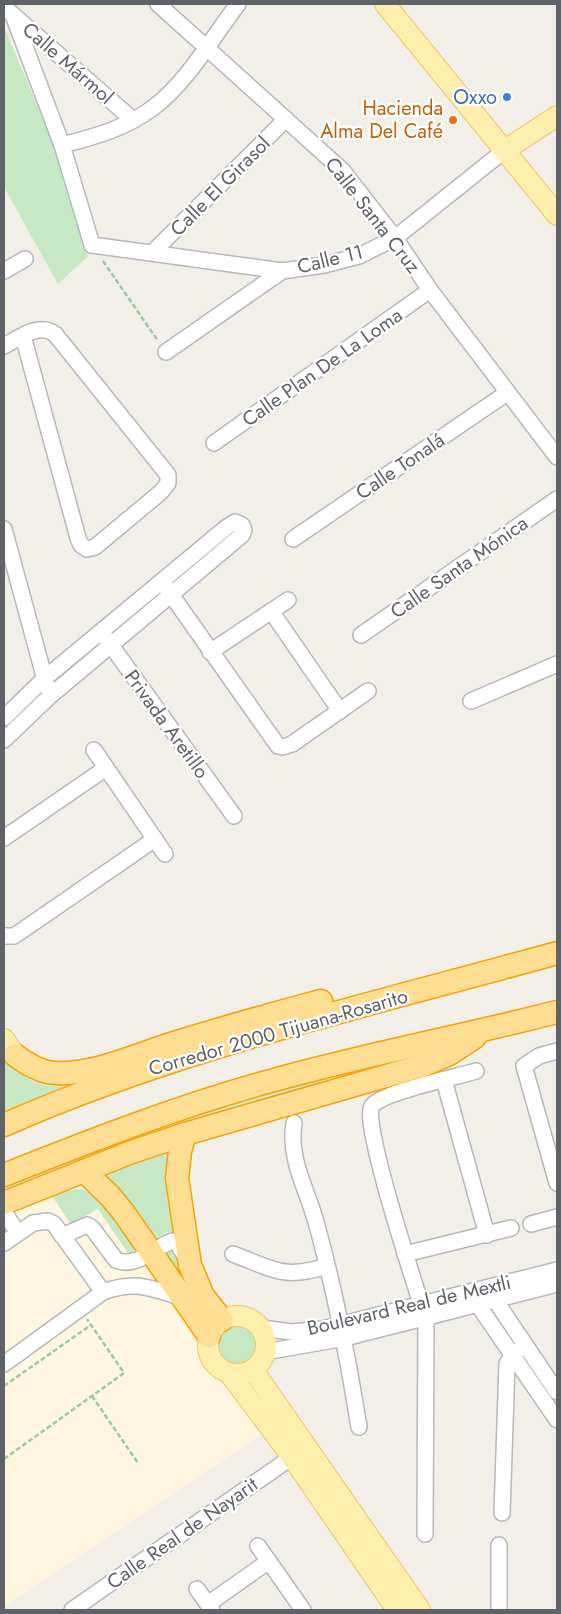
<svg xmlns="http://www.w3.org/2000/svg" width="561" height="1614" viewBox="0 0 561 1614" font-family="Jost,sans-serif">
<style>
.commercial{fill:#fef6e0}
.green{fill:#c6e8c5}
.lines{fill:none;stroke-linecap:round;stroke-linejoin:round}
.minor-casing{stroke:#b5b8bc;stroke-width:18}
.major-casing{stroke:#f3c45f;stroke-width:22}
.highway-casing{stroke:#f9a100;stroke-width:25}
.path{stroke:#9ec9a8;stroke-width:2.5;stroke-dasharray:5 2.5;stroke-linecap:butt}
.minor{stroke:#fff;stroke-width:15}
.major{stroke:#ffefaf;stroke-width:20}
.highway{stroke:#fede92;stroke-width:22}
.shop-dot{fill:#3f7fe0;stroke:#fff;stroke-width:2}
.food-dot{fill:#e8710a;stroke:#fff;stroke-width:2}
.labels{text-anchor:middle;stroke-width:4.5;stroke-linejoin:round;paint-order:stroke}
.street-label{font-size:20px;fill:#5f6368;stroke:#fff}
.shop-label{font-size:20px;fill:#366cbe;stroke:#fff;text-anchor:end}
.food-label{font-size:20px;fill:#c56008;stroke:#fff;text-anchor:end}
</style>
<rect width="100%" height="100%" fill="#f1efe8"/>
<path class="commercial" d="M 77,1188 L 93,1198 L 271,1428 L 4,1606 L 4,1214 L 56,1192 Z"/>
<g class="green">
<path d="M 4,27 L 52,140 L 88,256 L 58,284 L 4,187 Z"/>
<path d="M 4,1055 C 28,1090 52,1090 89,1078 L 4,1112 Z"/>
<path d="M 335,1074 L 318,1083 L 183,1125 L 4,1193 L 4,1185 L 151,1129 Z"/>
<path d="M 178,1144 C 158,1170 170,1203 174,1233 L 167,1232 L 151,1242 L 98,1173 Z"/>
<path d="M 81,1189 C 106,1197 120,1227 135,1246 L 132,1254 L 128,1253 L 98,1209 L 71,1224 L 52,1196 L 66,1190 Z"/>
<path d="M 176,1250 L 192,1297 L 163,1254 Z"/>
<circle cx="237" cy="1345" r="19"/>
</g>
<g class="lines">
<defs>
<g id="minor">
<path d="M 158,4 L 343,171 L 395,238 L 430,290 L 557,457"/>
<path d="M 4,7 L 133,120"/>
<path d="M 13,15 L 62,145 L 92,245 L 282,271 L 324,265 L 359,256 L 395,238 L 505,150"/>
<path d="M 62,145 C 94,137 127,128 154,107 C 188,81 212,38 238,4"/>
<path d="M 153,252 L 286,119"/>
<path d="M 4,271 L 25,259"/>
<path d="M 4,346 C 19,338 39,322 55,334 L 168,475 L 168,483 L 161,492 L 95,547 L 87,549 L 81,545 L 78,538 L 23,336"/>
<path d="M 166,352 L 282,271"/>
<path d="M 214,443 L 430,290"/>
<path d="M 4,529 L 47,687"/>
<path d="M 293,539 L 507,393"/>
<path d="M 165,586 L 278,746 L 283,747 L 292,744 L 368,691"/>
<path d="M 271,611 L 340,711"/>
<path d="M 361,635 L 557,499"/>
<path d="M 105,637 L 234,816"/>
<path d="M 210,652 L 288,600"/>
<path d="M 471,701 L 557,664"/>
<path d="M 4,718 L 45,678 L 227,527 L 235,522 L 242,525 L 244,530 L 242,535 L 50,696 L 4,740"/>
<path d="M 94,750 L 165,854"/>
<path d="M 4,838 L 106,768"/>
<path d="M 4,936 L 14,936 L 20,932 L 155,839"/>
<path d="M 557,1051 L 539,1056 L 524,1066 L 557,1183"/>
<path d="M 444,1080 L 487,1235"/>
<path d="M 294,1123 C 288,1159 307,1189 316,1222 C 335,1290 348,1359 359,1427"/>
<path d="M 4,1212 L 18,1233"/>
<path d="M 531,1224 L 557,1217"/>
<path d="M 62,1236 L 87,1225 L 92,1228 L 116,1260 C 136,1269 155,1247 172,1241 L 178,1244 L 186,1258"/>
<path d="M 4,1243 L 33,1223 L 48,1221 L 54,1224 L 103,1292"/>
<path d="M 233,1254 C 273,1269 283,1280 327,1266"/>
<path d="M 405,1254 L 511,1228"/>
<path d="M 494,1290 L 495,1300 L 557,1392"/>
<path d="M 476,1295 L 478,1305 L 557,1420"/>
<path d="M 421,1304 C 413,1278 361,1120 372,1106 C 382,1092 457,1077 476,1071"/>
<path d="M 261,1328 L 292,1332 L 323,1329 L 557,1270"/>
<path d="M 265,1352 L 345,1338 L 557,1284"/>
<path d="M 4,1364 L 103,1292 C 136,1280 151,1288 183,1298"/>
<path d="M 502,1513 L 507,1364 L 512,1354 L 526,1346"/>
<path d="M 425,1534 L 426,1317"/>
<path d="M 258,1546 L 303,1610"/>
<path d="M 197,1589 L 212,1610"/>
<path d="M 208,1604 L 269,1561"/>
<path d="M 72,1610 L 292,1457"/>
<path d="M 499,1610 L 499,1545"/>
</g>
<g id="major">
<path d="M 385,4 L 557,215"/>
<path d="M 505,150 L 557,116"/>
<path d="M 4,1039 L 15,1055"/>
<circle cx="237" cy="1345" r="29"/>
<path d="M 253,1370 L 420,1610"/>
<path d="M 229,1373 L 292,1457 L 397,1610"/>
</g>
<g id="highway">
<path d="M 15,1055 C 27,1064 41,1073 56,1073 C 94,1075 139,1054 174,1043 C 223,1028 272,1014 321,1001"/>
<path d="M 4,1125 C 181,1047 371,1005 557,953"/>
<path d="M 185,1134 L 180,1151 L 177,1178 L 190,1265 L 203,1296 L 222,1320"/>
<path d="M 84,1171 L 110,1196 L 124,1213 L 209,1336"/>
<path d="M 4,1175 C 92,1140 182,1105 274,1080 C 368,1054 463,1036 557,1012"/>
<path d="M 4,1203 L 129,1153 L 185,1134 L 424,1065 L 449,1054 L 475,1037"/>
</g>
</defs>
<use href="#minor" class="minor-casing"/>
<use href="#major" class="major-casing"/>
<use href="#highway" class="highway-casing"/>
<g class="path">
<path d="M 103,261 L 158,341"/>
<path d="M 4,1386 L 91,1325"/>
<path d="M 92,1396 L 138,1463"/>
<path d="M 4,1459 L 124,1373 L 87,1319"/>
</g>
<use href="#minor" class="minor"/>
<use href="#major" class="major"/>
<use href="#highway" class="highway"/>
</g>
<circle class="shop-dot" cx="507" cy="97" r="5"/>
<circle class="food-dot" cx="453" cy="120" r="5"/>
<g class="labels">
<g class="street-label">
<text transform="translate(68 63) rotate(41)" y="7">Calle Mármol</text>
<text transform="translate(220 186) rotate(-45)" y="7">Calle El Girasol</text>
<text transform="translate(373 215) rotate(52)" y="7">Calle Santa Cruz</text>
<text transform="translate(330 259) rotate(-14)" y="7">Calle 11</text>
<text transform="translate(322 367) rotate(-35)" y="7">Calle Plan De La Loma</text>
<text transform="translate(400 466) rotate(-34)" y="7">Calle Tonalá</text>
<text transform="translate(459 567) rotate(-35)" y="7">Calle Santa Mónica</text>
<text transform="translate(167 724) rotate(54)" y="7">Privada Aretillo</text>
<text transform="translate(278 1032) rotate(-16)" y="7">Corredor 2000 Tijuana-Rosarito</text>
<text transform="translate(409 1305) rotate(-13)" y="7">Boulevard Real de Mextli</text>
<text transform="translate(182 1533) rotate(-35)" y="7">Calle Real de Nayarit</text>
</g>
<g class="shop-label">
<text x="497" y="104">Oxxo</text>
</g>
<g class="food-label">
<text x="443" y="115">Hacienda<tspan x="443" dy="23">Alma Del Café</tspan></text>
</g>
</g>
<rect width="561" height="1614" fill="none" stroke="#5f6368" stroke-width="10"/>
</svg>
